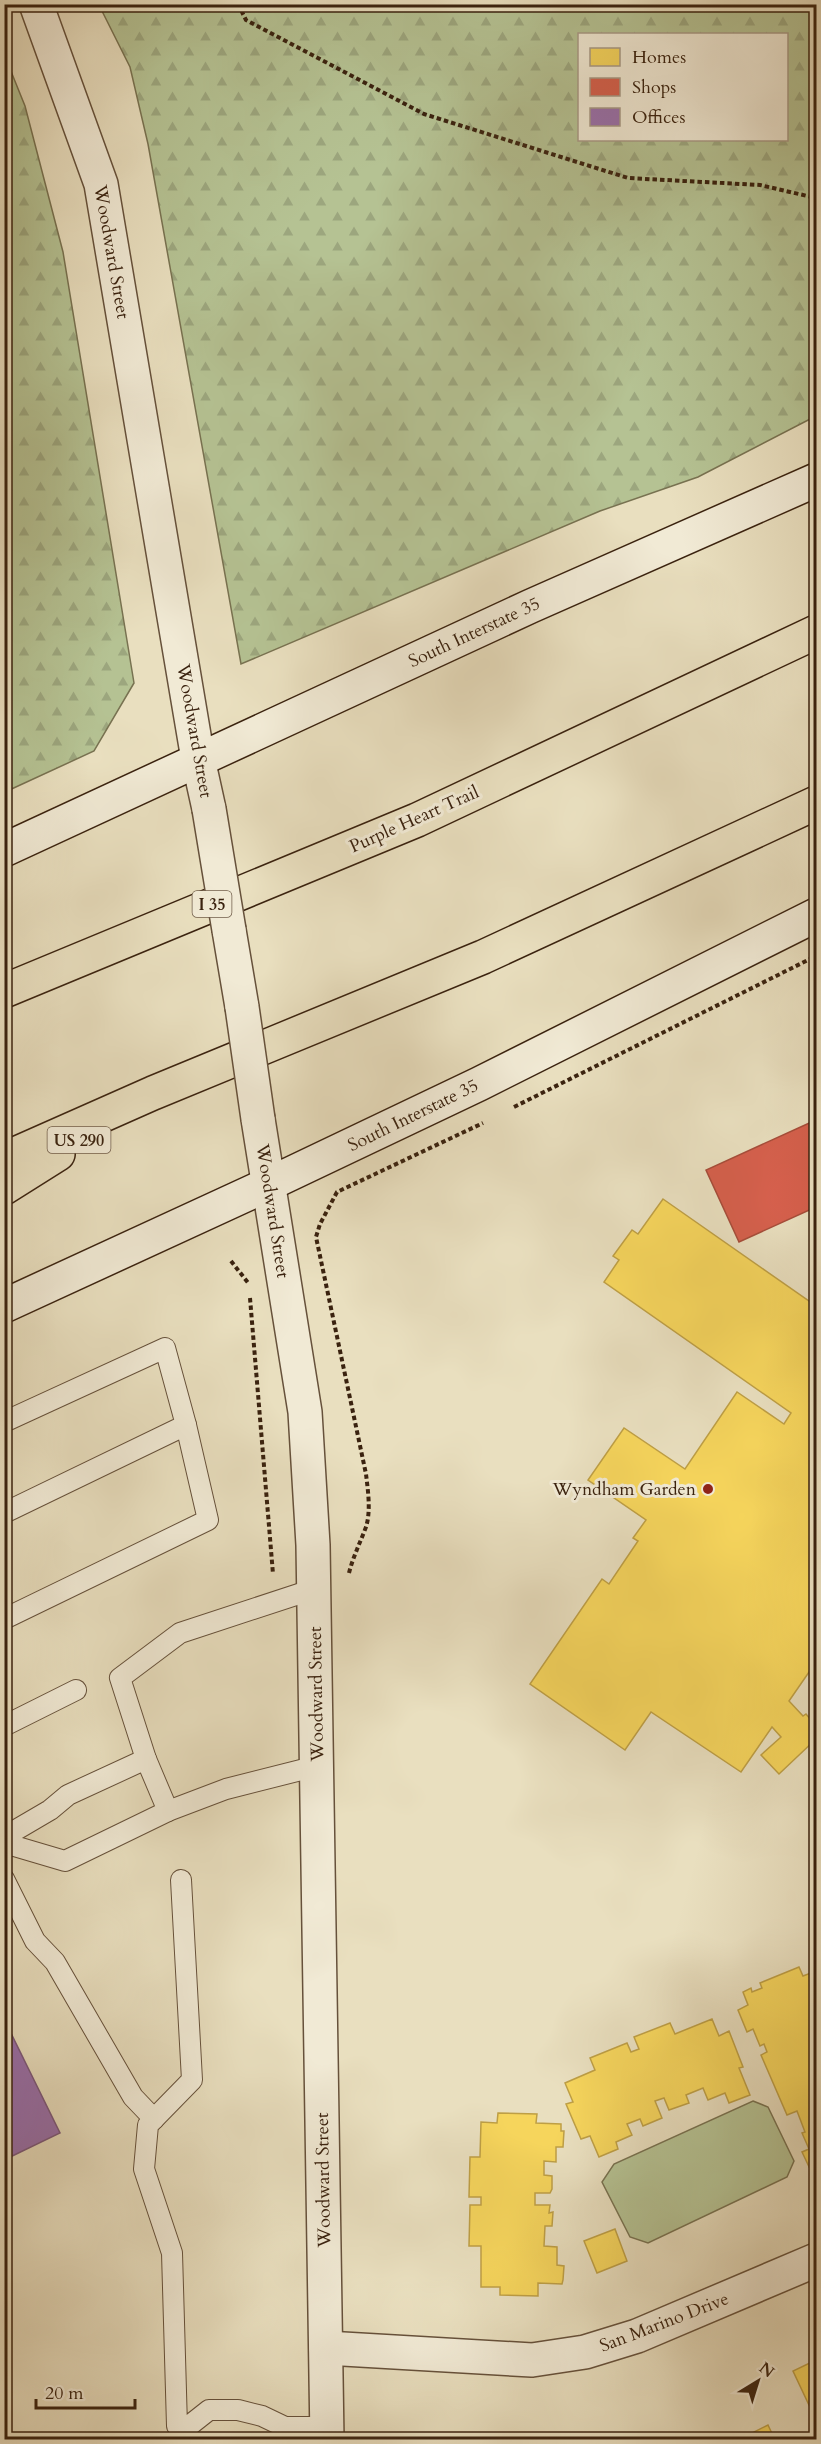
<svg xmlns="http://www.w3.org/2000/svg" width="821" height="2444" viewBox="0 0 821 2444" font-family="Cardo,serif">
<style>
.green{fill:#b5c293;stroke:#787251;stroke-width:1.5}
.forest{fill:url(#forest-firs);stroke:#787251;stroke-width:1.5;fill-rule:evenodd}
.homes{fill:#f6d55c;stroke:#be9f45;stroke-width:1.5}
.shops{fill:#d6604d;stroke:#a74d3a;stroke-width:1.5}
.offices{fill:#9970ab;stroke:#7c597c;stroke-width:1.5}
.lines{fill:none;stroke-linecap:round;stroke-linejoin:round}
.service-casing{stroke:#66513b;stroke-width:22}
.minor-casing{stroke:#66513b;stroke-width:36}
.tertiary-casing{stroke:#66513b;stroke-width:36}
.secondary-casing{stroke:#3a220f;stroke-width:36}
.motorway-casing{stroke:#3a220f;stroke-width:36}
.path{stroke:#3a220f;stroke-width:4;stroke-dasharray:4.5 3;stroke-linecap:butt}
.service{stroke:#f1ead5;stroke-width:20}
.minor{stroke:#f1ead5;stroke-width:33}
.tertiary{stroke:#f1ead5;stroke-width:33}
.secondary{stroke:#f1ead5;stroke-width:33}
.motorway{stroke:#e9dfbf;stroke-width:33}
.tertiary-bridge-casing{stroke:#66513b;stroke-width:36;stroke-linecap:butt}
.tertiary-bridge{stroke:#f1ead5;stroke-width:33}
.poi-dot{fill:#8f2418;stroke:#f1ead5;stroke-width:2}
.labels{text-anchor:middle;stroke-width:6;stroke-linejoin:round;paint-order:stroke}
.shield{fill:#f1ead5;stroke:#715e4a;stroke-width:1.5}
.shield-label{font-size:16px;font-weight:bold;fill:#3a220f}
.street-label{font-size:18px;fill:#3a220f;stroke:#f1ead5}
.poi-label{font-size:18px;fill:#3a220f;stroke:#f1ead5;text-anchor:end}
</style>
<defs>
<pattern id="forest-firs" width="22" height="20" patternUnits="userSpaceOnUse" patternTransform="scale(1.5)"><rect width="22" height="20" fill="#b5c293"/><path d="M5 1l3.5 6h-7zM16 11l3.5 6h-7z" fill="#9ca67e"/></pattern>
</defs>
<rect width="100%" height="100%" fill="#e9dfbf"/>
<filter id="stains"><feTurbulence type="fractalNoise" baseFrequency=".00333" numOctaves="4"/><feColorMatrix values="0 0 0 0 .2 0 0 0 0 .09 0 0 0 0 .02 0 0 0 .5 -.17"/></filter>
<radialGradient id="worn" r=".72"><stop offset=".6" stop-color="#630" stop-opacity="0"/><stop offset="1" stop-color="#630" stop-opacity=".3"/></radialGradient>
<path class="green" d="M 753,2101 L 768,2107 L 794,2161 L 787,2177 L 648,2243 L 630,2237 L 602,2182 L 614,2164 Z"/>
<g class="forest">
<path d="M 99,5 L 816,5 L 816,416 L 698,477 L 600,511 L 241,664 L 148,144 L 130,67 ZM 580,34 L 786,34 L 786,140 L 580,140 Z"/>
<path d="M 4,54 L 25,106 L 63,252 L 134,683 L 94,751 L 5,792 Z"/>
</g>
<g class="homes">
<path d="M 663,1199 L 816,1306 L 816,1662 L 789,1701 L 803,1716 L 806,1714 L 816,1726 L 816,1739 L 779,1774 L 761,1755 L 781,1737 L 772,1727 L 741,1772 L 651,1712 L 625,1750 L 530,1684 L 602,1579 L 609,1584 L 638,1541 L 633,1538 L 646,1520 L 588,1480 L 624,1428 L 685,1469 L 737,1392 L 784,1424 L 791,1413 L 604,1282 L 619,1260 L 613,1256 L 632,1230 L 638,1234 Z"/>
<path d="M 799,1967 L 803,1976 L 816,1971 L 816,2168 L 811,2171 L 802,2152 L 809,2149 L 802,2133 L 805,2132 L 797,2111 L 787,2115 L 761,2055 L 767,2052 L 764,2044 L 760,2046 L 753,2029 L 747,2032 L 738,2010 L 748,2005 L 743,1992 L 751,1988 L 752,1992 L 762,1988 L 760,1983 Z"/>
<path d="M 712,2019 L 719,2036 L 729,2031 L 743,2067 L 739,2068 L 750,2095 L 729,2103 L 725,2093 L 708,2100 L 703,2088 L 686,2095 L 689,2103 L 669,2110 L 664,2098 L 655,2101 L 662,2118 L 643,2126 L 640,2119 L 627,2124 L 632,2135 L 616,2142 L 618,2149 L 599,2157 L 590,2136 L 581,2139 L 566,2104 L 573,2102 L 565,2083 L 595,2070 L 590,2058 L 627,2043 L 631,2052 L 639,2049 L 634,2037 L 670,2023 L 675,2034 Z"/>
<path d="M 498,2113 L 537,2114 L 536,2123 L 561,2124 L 561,2131 L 564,2131 L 563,2147 L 556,2147 L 556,2162 L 544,2161 L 544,2175 L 552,2176 L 552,2189 L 550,2193 L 535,2193 L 535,2205 L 550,2205 L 549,2213 L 553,2212 L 552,2226 L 545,2226 L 544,2246 L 557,2247 L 557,2265 L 564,2266 L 563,2280 L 562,2284 L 538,2283 L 538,2296 L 500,2295 L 500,2287 L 481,2287 L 481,2246 L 469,2246 L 470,2205 L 481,2205 L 481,2197 L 469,2197 L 470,2157 L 480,2157 L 481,2122 L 497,2123 Z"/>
<path d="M 615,2229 L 627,2261 L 597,2273 L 584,2241 Z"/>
<path d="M 816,2360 L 816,2420 L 793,2371 Z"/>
<path d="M 768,2425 L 775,2440 L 738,2440 Z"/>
</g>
<path class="shops" d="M 816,1120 L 816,1207 L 739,1242 L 706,1170 Z"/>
<path class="offices" d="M 4,2019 L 60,2133 L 4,2160 Z"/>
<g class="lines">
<defs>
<g id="service">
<path d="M 4,1422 L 165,1348 L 186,1425 L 4,1513"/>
<path d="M 4,1619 L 208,1520 L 186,1425"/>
<path d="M 4,1726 L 76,1690"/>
<path d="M 168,1811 L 146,1759 L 120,1678 L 180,1633 L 314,1589"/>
<path d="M 4,1837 L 50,1810 L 68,1795 L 146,1759"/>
<path d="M 4,1843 L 65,1861 L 168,1811 L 226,1789 L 317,1766"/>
<path d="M 4,1879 L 35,1941 L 55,1962 L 133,2097 L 154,2119"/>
<path d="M 181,1880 L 192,2080 L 148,2125 L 144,2169 L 172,2253 L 177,2426 L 190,2425 L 209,2410 L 238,2410 L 262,2416 L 285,2427 L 326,2427"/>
</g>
<path id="minor" d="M 326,2348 L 532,2360 L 585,2352 L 637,2336 L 816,2260"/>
<g id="tertiary">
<path d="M 36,4 L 101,184 L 198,759 L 209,809"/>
<path d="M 229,930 L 242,1007"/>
<path d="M 258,1119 L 305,1412 L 313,1545 L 327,2440"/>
</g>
<g id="secondary">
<path d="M 4,850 L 531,606 L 816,480"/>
<path d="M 4,1306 L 269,1184 L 479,1084 L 816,915"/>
</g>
<g id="motorway">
<path d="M 4,991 L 417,820 L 816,632"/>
<path d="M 4,1159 L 153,1093 L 483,957 L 816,803"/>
<path d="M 4,1188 L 58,1154"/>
</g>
</defs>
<use href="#service" class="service-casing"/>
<use href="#minor" class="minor-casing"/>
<use href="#tertiary" class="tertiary-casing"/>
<use href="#secondary" class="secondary-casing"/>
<use href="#motorway" class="motorway-casing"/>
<g class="path">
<path d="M 238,4 L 246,20 L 424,114 L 628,178 L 760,185 L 816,198"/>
<path d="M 514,1107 L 816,956"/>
<path d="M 231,1261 L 249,1284"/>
<path d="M 250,1298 L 273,1574"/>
<path d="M 349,1573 C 353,1557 360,1543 366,1527 C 371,1511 368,1491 366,1474 L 316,1237 L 320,1224 L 337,1192 L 483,1123"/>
</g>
<use href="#service" class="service"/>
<use href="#minor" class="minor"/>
<use href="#tertiary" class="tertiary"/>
<use href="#secondary" class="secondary"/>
<use href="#motorway" class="motorway"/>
<defs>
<g id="tertiary-bridge">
<path d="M 209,809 L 229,930"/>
<path d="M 242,1007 L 258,1119"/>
</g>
</defs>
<use href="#tertiary-bridge" class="tertiary-bridge-casing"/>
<use href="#tertiary-bridge" class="tertiary-bridge"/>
</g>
<circle class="poi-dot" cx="708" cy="1489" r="6"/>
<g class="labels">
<g class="shield">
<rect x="192.5" y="891" width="39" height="26" rx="4.5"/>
<rect x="47.5" y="1127" width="63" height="26" rx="4.5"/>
</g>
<g class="shield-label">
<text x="212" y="910">I 35</text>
<text x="79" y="1146">US 290</text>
</g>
<g class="street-label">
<text transform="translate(112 252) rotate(80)" y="6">Woodward Street</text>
<text transform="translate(474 632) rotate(-25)" y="6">South Interstate 35</text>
<text transform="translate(195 731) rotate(80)" y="6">Woodward Street</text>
<text transform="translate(414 819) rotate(-24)" y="6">Purple Heart Trail</text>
<text transform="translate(413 1115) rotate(-26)" y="6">South Interstate 35</text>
<text transform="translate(273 1211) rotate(81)" y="6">Woodward Street</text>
<text transform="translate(316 1694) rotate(-91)" y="6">Woodward Street</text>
<text transform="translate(323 2180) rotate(-91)" y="6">Woodward Street</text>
<text transform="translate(664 2322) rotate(-21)" y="6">San Marino Drive</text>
</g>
<g class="poi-label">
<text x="696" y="1495">Wyndham Garden</text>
</g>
</g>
<rect width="821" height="2444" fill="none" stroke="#e9dfbf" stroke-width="24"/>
<rect x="6" y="6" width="809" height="2432" fill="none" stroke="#3a220f" stroke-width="3"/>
<rect x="12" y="12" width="797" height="2420" fill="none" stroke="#3a220f" stroke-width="1.5"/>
<rect x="578" y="33" width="210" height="108" fill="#f1ead5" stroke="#a89a86" stroke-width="1.5"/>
<rect x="590" y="48" width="30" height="18" fill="#f6d55c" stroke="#a89a86" stroke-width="1.5"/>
<text x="632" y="63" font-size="18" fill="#3a220f">Homes</text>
<rect x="590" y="78" width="30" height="18" fill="#d6604d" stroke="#a89a86" stroke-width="1.5"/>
<text x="632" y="93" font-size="18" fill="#3a220f">Shops</text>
<rect x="590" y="108" width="30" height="18" fill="#9970ab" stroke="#a89a86" stroke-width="1.5"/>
<text x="632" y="123" font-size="18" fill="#3a220f">Offices</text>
<g transform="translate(758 2381) rotate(38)" stroke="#f1ead5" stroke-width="4.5" paint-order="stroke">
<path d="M0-4.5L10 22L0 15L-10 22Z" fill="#3a220f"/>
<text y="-9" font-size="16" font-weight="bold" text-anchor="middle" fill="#3a220f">N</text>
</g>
<path d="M36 2399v9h99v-9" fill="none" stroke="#3a220f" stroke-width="3"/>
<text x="45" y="2399" font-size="18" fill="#3a220f" stroke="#f1ead5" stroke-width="4.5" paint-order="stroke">20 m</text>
<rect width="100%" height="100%" filter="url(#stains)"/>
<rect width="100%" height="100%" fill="url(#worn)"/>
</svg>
